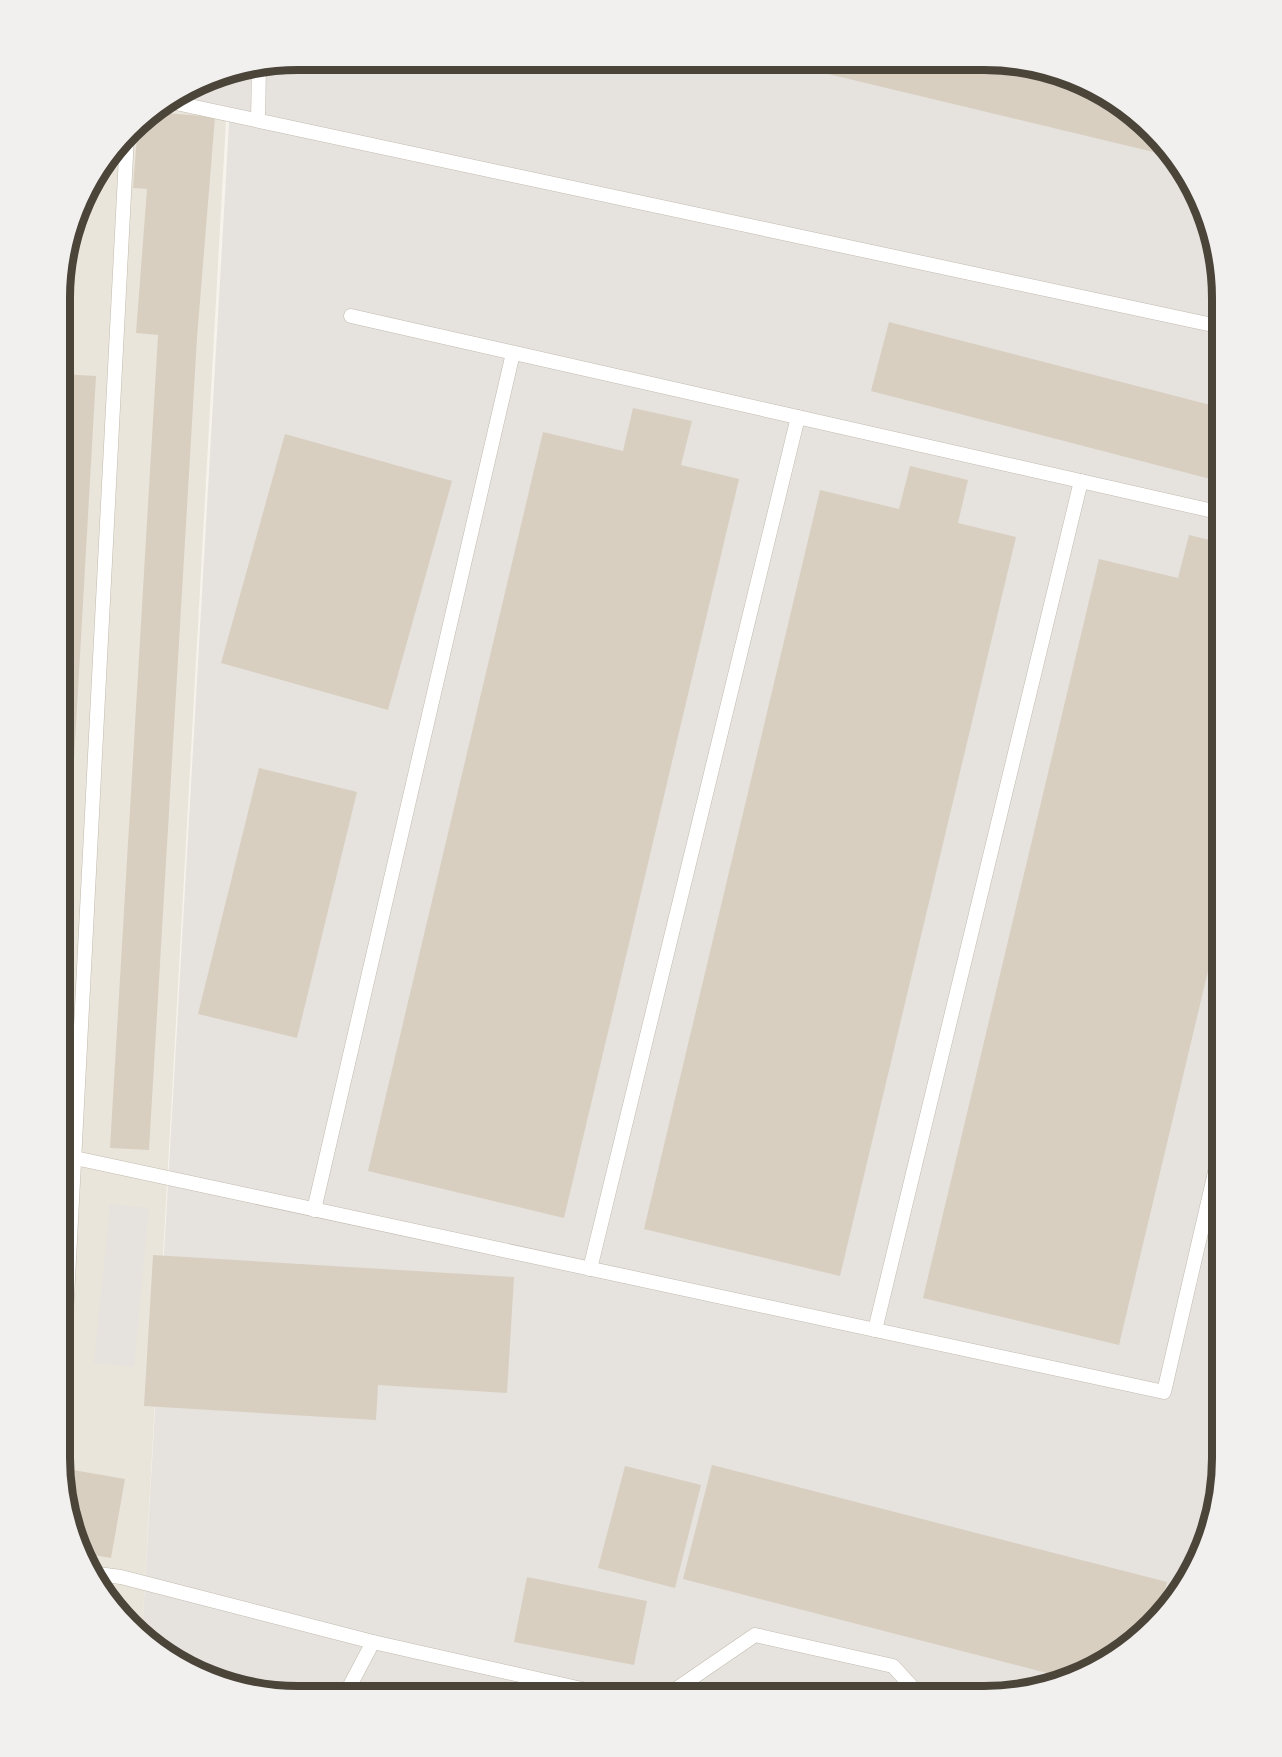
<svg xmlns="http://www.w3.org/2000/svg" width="1282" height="1757" viewBox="0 0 1282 1757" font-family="'Golos Text',sans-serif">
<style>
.residential{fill:#eae5da}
.industrial{fill:#e6e2dd}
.building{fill:#d8cfc1}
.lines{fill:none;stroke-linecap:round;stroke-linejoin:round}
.service-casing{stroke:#c2bbae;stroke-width:15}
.service{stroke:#fff;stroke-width:14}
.rim{fill:none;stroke:#4b4439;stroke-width:8}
</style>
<rect width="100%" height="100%" fill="#f6f3ec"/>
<path class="residential" d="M 162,107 L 226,120 L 142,1635 L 119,1615 L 84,1564 L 60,1459 L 62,267 L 92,180 L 142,119 Z"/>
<g class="industrial">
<path d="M 299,60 L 1015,62 L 1074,78 L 1128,109 L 1198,193 L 1222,298 L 1221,1474 L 1209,1535 L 1182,1591 L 1140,1638 L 1089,1673 L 984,1697 L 268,1695 L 166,1657 L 142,1636 L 230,107 L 180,97 L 222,73 Z"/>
<path d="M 110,1204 L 149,1208 L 134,1367 L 94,1363 Z"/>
</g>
<g class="building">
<path d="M 774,61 L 1015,62 L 1074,78 L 1128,109 L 1166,155 Z"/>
<path d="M 153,112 L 215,117 L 197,338 L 149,1150 L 110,1148 L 158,335 L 136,333 L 147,189 L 133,188 L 138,123 Z"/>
<path d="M 889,322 L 1222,408 L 1222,482 L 871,391 Z"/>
<path d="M 62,374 L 96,376 L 68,865 L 61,864 Z"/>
<path d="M 633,408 L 692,421 L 681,465 L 739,479 L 564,1218 L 368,1171 L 543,432 L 623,451 Z"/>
<path d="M 285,434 L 452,481 L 388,710 L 221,663 Z"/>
<path d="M 910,466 L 968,480 L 958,523 L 1016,537 L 840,1276 L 644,1229 L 820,490 L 899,509 Z"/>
<path d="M 1189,535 L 1222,543 L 1222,912 L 1119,1345 L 923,1298 L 1099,559 L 1178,578 Z"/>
<path d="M 259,768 L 357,792 L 297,1038 L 198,1014 Z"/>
<path d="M 153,1255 L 514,1277 L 507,1393 L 378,1385 L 376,1420 L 144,1406 Z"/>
<path d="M 712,1465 L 1167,1582 L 1158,1618 L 1140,1638 L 1089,1673 L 1066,1678 L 683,1579 Z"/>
<path d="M 625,1466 L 701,1485 L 675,1588 L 598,1568 Z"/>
<path d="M 73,1470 L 125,1479 L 111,1558 L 82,1553 L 68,1493 Z"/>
<path d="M 527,1577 L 647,1601 L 634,1665 L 514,1642 Z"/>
</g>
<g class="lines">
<defs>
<g id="service">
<path d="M 171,102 L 1222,327"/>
<path d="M 258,120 L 259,67"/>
<path d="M 351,316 L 1222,513"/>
<path d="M 75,1158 L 1164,1392 L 1222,1142"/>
<path d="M 314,1210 L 513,353"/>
<path d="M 590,1269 L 798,417"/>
<path d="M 875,1330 L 1081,481"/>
<path d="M 60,1433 L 127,136"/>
<path d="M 90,1573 L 121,1577 L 373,1642 L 613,1696"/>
<path d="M 345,1695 L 373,1642"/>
<path d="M 666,1696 L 755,1635 L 893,1666 L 921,1697"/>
</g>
</defs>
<use href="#service" class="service-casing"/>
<use href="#service" class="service"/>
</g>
<path d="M0 0H1282V1757H0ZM298 70H984A228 228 0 0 1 1212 298V1458A228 228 0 0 1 984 1686H298A228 228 0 0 1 70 1458V298A228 228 0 0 1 298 70Z" fill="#f1f0ef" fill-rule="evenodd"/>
<path class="rim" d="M298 70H984A228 228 0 0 1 1212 298V1458A228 228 0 0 1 984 1686H298A228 228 0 0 1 70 1458V298A228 228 0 0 1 298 70Z"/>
</svg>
